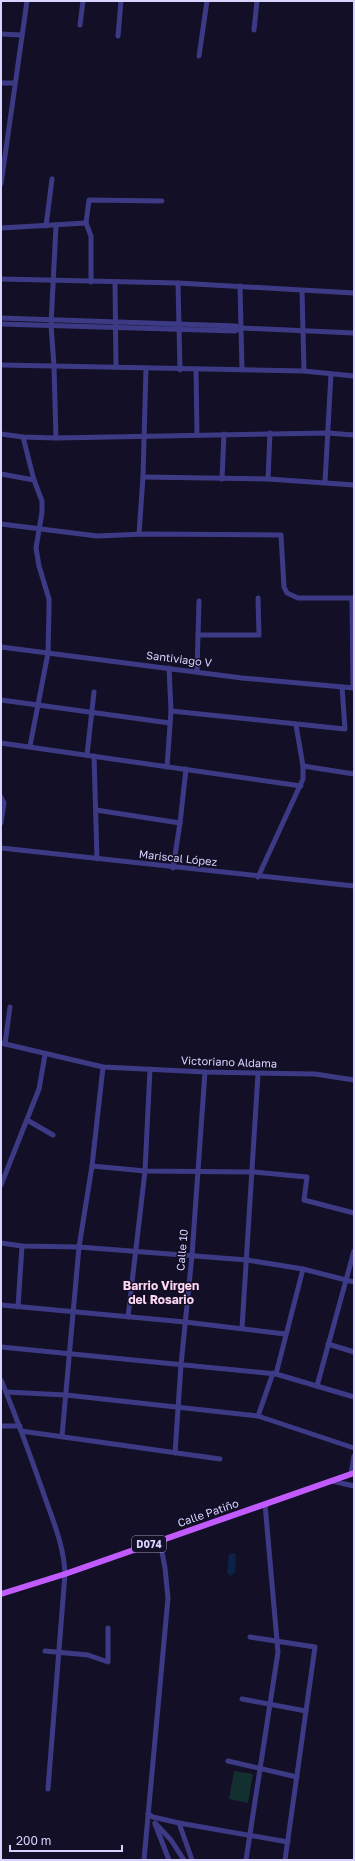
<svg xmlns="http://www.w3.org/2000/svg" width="355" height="1861" viewBox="0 0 355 1861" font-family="'Golos Text',sans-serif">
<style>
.green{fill:#12302f}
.water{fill:#0c2248}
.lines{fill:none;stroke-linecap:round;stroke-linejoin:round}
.minor{stroke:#3d3a85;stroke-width:5}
.major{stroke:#c25bff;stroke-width:6}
.labels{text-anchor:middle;stroke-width:3;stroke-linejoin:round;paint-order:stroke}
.shield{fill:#130f26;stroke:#9e99be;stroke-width:1}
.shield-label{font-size:10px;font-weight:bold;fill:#d9d4ff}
.street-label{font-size:11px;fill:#d9d4ff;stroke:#130f26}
.neighbourhood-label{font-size:12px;font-weight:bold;fill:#ffd6f0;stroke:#130f26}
</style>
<rect width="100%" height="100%" fill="#130f26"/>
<path class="green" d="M 234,1771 L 253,1774 L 248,1803 L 229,1799 Z"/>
<path class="water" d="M 234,1553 L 236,1555 L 235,1572 L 231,1576 L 227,1573 L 229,1554 Z"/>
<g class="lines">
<g class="minor">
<path d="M 80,25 L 83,1"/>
<path d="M 254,30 L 257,1"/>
<path d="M 1,34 L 22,35"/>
<path d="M 118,36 L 121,1"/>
<path d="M 199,56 L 207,1"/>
<path d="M 1,83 L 15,83"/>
<path d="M 1,184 L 27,1"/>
<path d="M 46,226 L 52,179"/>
<path d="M 56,226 L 51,325 L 54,366 L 56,438"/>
<path d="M 1,228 L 86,223"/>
<path d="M 1,279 L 178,283 L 354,293"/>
<path d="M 91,282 L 91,236 L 86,223 L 89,200 L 162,201"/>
<path d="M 115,282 L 116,367"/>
<path d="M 178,283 L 180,370"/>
<path d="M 240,286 L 242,370"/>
<path d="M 302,291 L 304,371"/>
<path d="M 1,318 L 236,326 L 241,328 L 235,331 L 1,324"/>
<path d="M 241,328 L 354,333"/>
<path d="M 1,365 L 304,371 L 354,376"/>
<path d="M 196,369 L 197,434"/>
<path d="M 1,434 L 23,437 L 56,438 L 328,433 L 354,435"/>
<path d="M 23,437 L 34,480 L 42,501 L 42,512 L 36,548 L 39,566 L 49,599 L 49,611 L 48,653 L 30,746"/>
<path d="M 1,474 L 34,480"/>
<path d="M 143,477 L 268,479 L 354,485"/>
<path d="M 222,479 L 224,434"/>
<path d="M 268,479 L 270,433"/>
<path d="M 325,482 L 331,374"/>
<path d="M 1,524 L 97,536 L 145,534 L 281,535 L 284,587 L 287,593 L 298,598 L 354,598"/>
<path d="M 139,534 L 143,477 L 146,368"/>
<path d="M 352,598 L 353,688"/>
<path d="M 198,635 L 259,635 L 258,598"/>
<path d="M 1,647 L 242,678 L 354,688"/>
<path d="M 197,671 L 199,601"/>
<path d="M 1,700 L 170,723"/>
<path d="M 171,711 L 345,729 L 342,687"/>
<path d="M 1,743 L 301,786"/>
<path d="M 87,755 L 94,692"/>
<path d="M 94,756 L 97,859"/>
<path d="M 303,766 L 354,774"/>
<path d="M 167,767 L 171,711 L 169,668"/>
<path d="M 1,797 L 4,803 L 1,823"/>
<path d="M 96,810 L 180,823"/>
<path d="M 1,848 L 354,886"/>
<path d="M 173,868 L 180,823 L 186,769"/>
<path d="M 258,877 L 303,779 L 303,766 L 296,725"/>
<path d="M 1,1043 L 103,1067 L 205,1072 L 315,1074 L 354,1080"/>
<path d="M 5,1044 L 10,1007"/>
<path d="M 27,1120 L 53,1135"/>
<path d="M 92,1166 L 145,1171 L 253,1172 L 307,1177 L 304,1200 L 354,1213"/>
<path d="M 1,1185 L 39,1089 L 45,1055"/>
<path d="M 1,1243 L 22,1246 L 79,1247 L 247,1260 L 303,1269 L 354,1282"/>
<path d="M 303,1269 L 276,1374 L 354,1397"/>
<path d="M 1,1305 L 185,1322 L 285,1334"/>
<path d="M 18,1307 L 22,1246"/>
<path d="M 128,1317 L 145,1171 L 150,1069"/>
<path d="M 242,1328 L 258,1074"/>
<path d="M 328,1344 L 354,1352"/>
<path d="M 1,1347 L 276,1374"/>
<path d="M 1,1380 C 16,1416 29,1452 42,1489 C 51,1516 64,1544 65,1574 L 48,1789"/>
<path d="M 317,1386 L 354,1251"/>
<path d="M 6,1392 L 66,1395 L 258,1416 L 354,1448"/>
<path d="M 258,1416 L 273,1373"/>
<path d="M 1,1426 L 20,1426"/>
<path d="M 21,1431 L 220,1459"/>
<path d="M 62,1436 L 79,1247 L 92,1166 L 103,1067"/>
<path d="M 175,1453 L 181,1365 L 192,1255 L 205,1072"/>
<path d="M 351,1474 L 354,1456"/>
<path d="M 332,1481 L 354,1486"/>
<path d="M 250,1637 L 315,1647 L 285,1860"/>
<path d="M 45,1651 L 88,1655 L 108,1662 L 108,1628"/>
<path d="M 242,1699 L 306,1711"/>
<path d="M 228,1761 L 297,1777"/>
<path d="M 148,1814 L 153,1817 L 179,1823 L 288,1842"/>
<path d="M 155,1823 L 171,1840 L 184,1860"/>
<path d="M 179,1823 L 192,1860"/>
<path d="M 155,1824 L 169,1860"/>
<path d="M 144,1860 L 168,1598 L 165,1568 L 160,1541"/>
<path d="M 246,1860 L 278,1652 L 265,1504"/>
</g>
<path class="major" d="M 1,1594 L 65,1574 L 354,1473"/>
</g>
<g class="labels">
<rect class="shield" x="132" y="1536" width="34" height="16" rx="3"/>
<g class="shield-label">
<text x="149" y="1548">D074</text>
</g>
<g class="street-label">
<text transform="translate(179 659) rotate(7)" y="4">Santiviago V</text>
<text transform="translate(178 858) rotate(6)" y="4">Mariscal López</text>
<text transform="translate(229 1062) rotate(2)" y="4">Victoriano Aldama</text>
<text transform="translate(182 1250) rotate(-85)" y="4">Calle 10</text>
<text transform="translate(208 1513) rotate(-19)" y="4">Calle Patiño</text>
</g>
<g class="neighbourhood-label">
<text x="161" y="1290">Barrio Virgen<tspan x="161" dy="14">del Rosario</tspan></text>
</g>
</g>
<rect width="355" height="1861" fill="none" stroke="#d9d4ff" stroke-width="4"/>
<path d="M10 1845v6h112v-6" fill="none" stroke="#d9d4ff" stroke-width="2"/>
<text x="16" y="1845" font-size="12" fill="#d9d4ff" stroke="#130f26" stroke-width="3" paint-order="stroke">200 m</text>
</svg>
